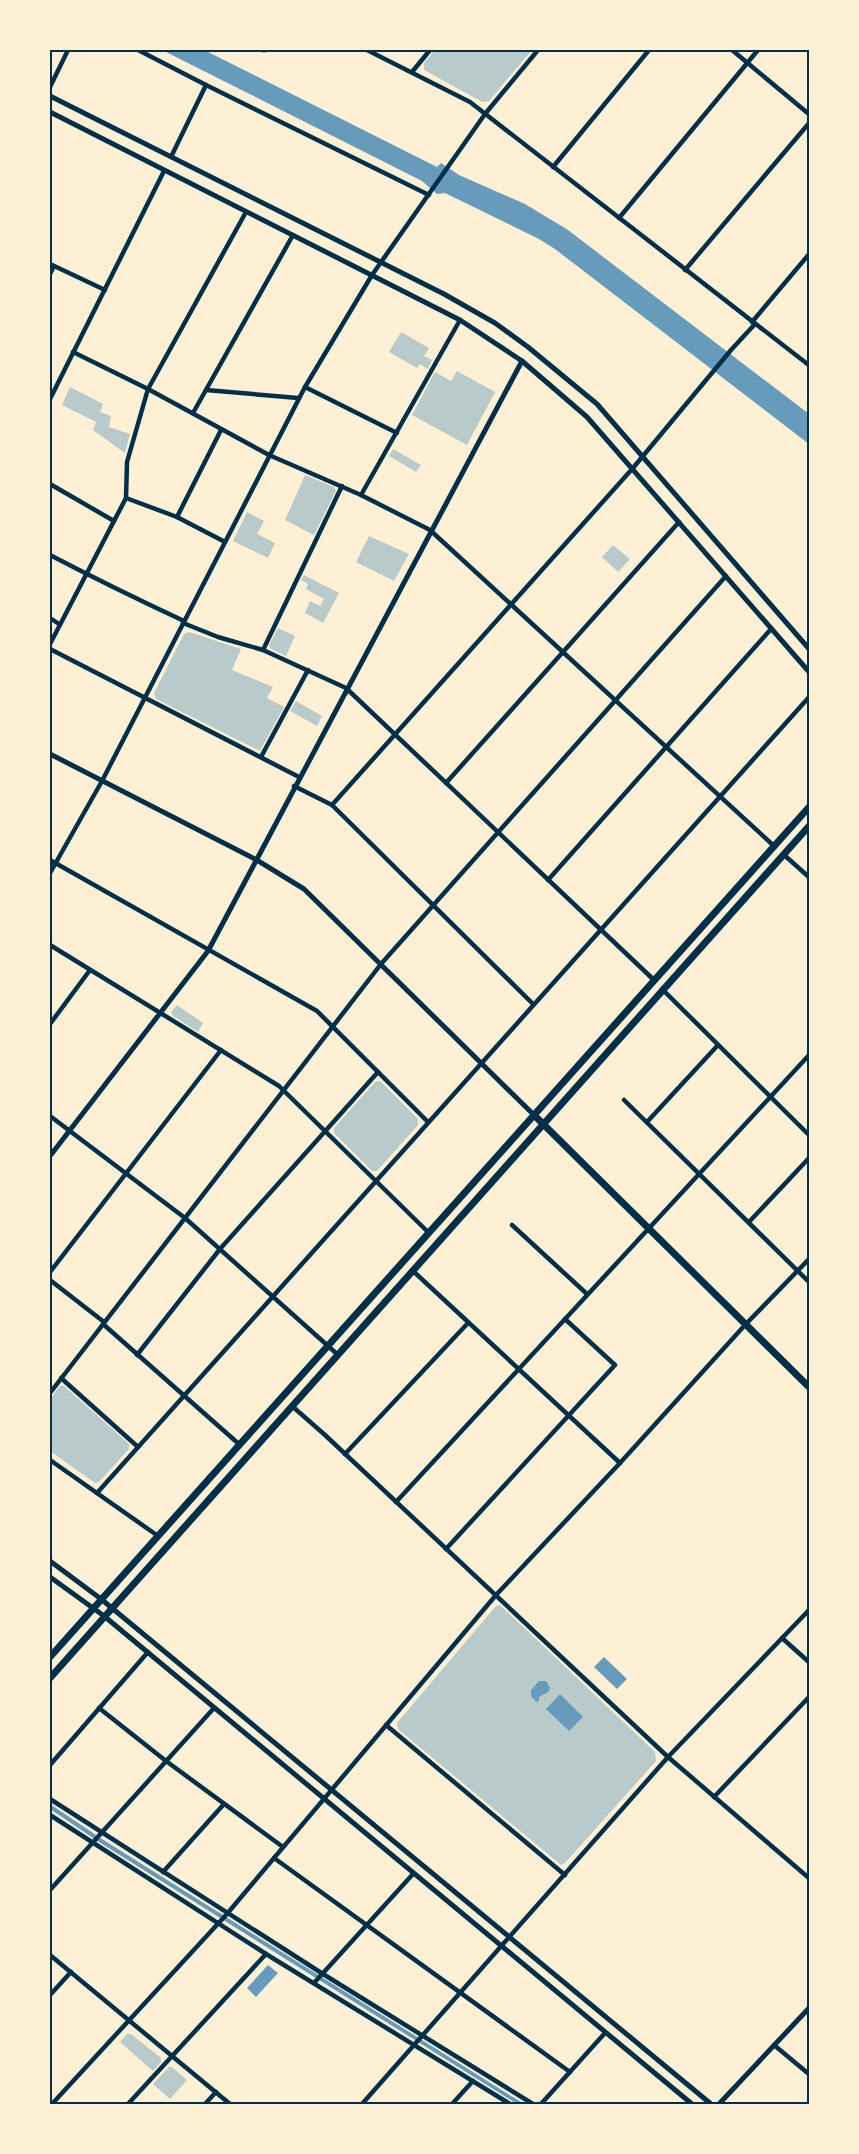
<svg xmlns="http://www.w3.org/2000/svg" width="859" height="2154" viewBox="0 0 859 2154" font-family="'IBM Plex Sans',sans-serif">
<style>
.green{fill:#b9caca}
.water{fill:#669bbc}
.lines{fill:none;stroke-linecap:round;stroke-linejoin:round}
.minor{stroke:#003049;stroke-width:4.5}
.tertiary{stroke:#003049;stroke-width:5}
.primary{stroke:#003049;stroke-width:7}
.neatline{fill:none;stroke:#003049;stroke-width:2}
</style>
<rect width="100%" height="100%" fill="#fdf0d5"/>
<g class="green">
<path d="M 435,50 L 532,50 L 489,101 L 482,102 L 424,70 L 424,63 Z"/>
<path d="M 401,332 L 429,348 L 424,356 L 432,360 L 428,369 L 420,364 L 417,368 L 389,352 Z"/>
<path d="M 457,371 L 495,392 L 467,445 L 412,415 L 435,372 L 451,381 Z"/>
<path d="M 70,387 L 103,404 L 100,412 L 111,416 L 109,427 L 130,434 L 125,453 L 93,430 L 96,422 L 62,405 Z"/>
<path d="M 393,449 L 421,465 L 416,472 L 389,456 Z"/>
<path d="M 305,475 L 334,487 L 336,491 L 314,535 L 285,520 Z"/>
<path d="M 247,512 L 264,521 L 257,534 L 275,543 L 268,558 L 233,541 Z"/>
<path d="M 369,536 L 409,554 L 394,581 L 356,562 Z"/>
<path d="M 613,545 L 630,559 L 618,572 L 602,557 Z"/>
<path d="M 304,575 L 339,593 L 323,623 L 305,613 L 310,601 L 320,606 L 324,599 L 306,589 L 308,584 L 301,580 Z"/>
<path d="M 278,628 L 295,636 L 286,656 L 271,649 L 269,645 Z"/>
<path d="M 189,632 L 241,649 L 232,670 L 273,687 L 267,698 L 284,707 L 260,751 L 156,699 L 154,693 L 184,634 Z"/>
<path d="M 296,701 L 322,716 L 317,726 L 290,711 Z"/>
<path d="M 177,1005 L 203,1023 L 198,1032 L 173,1016 L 171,1012 Z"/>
<path d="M 380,1081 L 418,1119 L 418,1125 L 377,1171 L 372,1171 L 334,1133 L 334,1128 L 375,1082 Z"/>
<path d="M 60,1386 L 64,1386 L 129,1444 L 129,1449 L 99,1482 L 95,1483 L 50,1451 L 50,1399 Z"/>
<path d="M 500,1605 L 655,1752 L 656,1761 L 565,1863 L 561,1865 L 398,1729 L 397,1723 L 496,1606 Z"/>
<path d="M 127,2034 L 131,2034 L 161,2058 L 161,2062 L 153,2071 L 120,2042 Z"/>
<path d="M 169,2067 L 172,2067 L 187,2080 L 170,2099 L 153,2084 Z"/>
</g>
<g class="water">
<path d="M 162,50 L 204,50 L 437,167 L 441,163 L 459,175 L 525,204 L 568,230 L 809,414 L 809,444 L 555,249 L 539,239 L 445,193 L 437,194 L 422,181 Z"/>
<path d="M 604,1657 L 627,1679 L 617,1689 L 594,1667 Z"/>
<path d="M 539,1681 L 546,1681 L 550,1688 L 548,1692 L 539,1697 L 539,1701 L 536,1702 L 531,1696 L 531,1690 Z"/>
<path d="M 560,1694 L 583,1717 L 569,1731 L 546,1709 Z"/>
<path d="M 50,1804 L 102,1839 L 524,2104 L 517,2104 L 99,1842 L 50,1809 Z"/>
<path d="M 268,1965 L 278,1973 L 256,1997 L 247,1988 Z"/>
</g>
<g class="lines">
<g class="minor">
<path d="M 138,50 L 206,85"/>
<path d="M 262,50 L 266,50"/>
<path d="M 367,50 L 470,102 L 810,366"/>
<path d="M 732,50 L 810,115"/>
<path d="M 412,72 L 430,50"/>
<path d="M 50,87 L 68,50"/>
<path d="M 171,157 L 206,85 L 429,195"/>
<path d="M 553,167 L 649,50"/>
<path d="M 619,218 L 758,50"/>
<path d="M 50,264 L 105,290"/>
<path d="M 685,270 L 810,122"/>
<path d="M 50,274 L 54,266"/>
<path d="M 752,322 L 810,253"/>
<path d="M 73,352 L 148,389 L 269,455 L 361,495 L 430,530 L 774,846"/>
<path d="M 305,387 L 397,433"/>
<path d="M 206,390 L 298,398"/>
<path d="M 50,399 L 164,171"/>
<path d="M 193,413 L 293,235"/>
<path d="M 50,484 L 114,521"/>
<path d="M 361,495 L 460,320"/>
<path d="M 126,498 L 127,462 L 148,389 L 246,212"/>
<path d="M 177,517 L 221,430"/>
<path d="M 50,555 C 94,578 139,600 184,621"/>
<path d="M 50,618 L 59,624"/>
<path d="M 183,623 L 218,637 L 263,650 L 346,688 L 654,980"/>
<path d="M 50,644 L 126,498 L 177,517 L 225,542"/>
<path d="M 50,649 L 299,777"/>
<path d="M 263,650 L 342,486"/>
<path d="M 261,757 L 308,670"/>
<path d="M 446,783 L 679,522"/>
<path d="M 294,786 L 332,805 L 533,1004"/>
<path d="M 332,805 L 633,468 L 731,350 L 755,324"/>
<path d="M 783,854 L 810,878"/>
<path d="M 50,860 L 317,1011 L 428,1122"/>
<path d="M 50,873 L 102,781 L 305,387 L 372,275 L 485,114 L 538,50"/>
<path d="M 548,880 L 771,629"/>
<path d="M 50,945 L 279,1086 L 429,1233"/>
<path d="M 662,989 L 810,1136"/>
<path d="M 50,1024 L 90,970"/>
<path d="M 624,1100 L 810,1283"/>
<path d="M 50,1116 L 185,1218 L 337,1354"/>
<path d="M 647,1122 L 718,1045"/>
<path d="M 749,1222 L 810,1157"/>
<path d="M 512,1225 L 587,1294"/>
<path d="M 412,1270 L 620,1463"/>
<path d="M 50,1272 L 221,1050"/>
<path d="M 50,1280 L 104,1322"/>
<path d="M 103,1324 L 240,1445"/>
<path d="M 137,1355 L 220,1249 L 378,1072"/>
<path d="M 61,1378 L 138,1447"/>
<path d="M 50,1393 L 381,964 L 726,576"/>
<path d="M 292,1406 L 325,1435 L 668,1757 L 810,1879"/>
<path d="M 345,1454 L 468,1323"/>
<path d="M 50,1460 L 158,1536"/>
<path d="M 97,1493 L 810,696"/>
<path d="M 396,1502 L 810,1054"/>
<path d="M 446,1549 L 615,1365 L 565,1319"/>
<path d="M 782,1638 L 810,1663"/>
<path d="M 99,1708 L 166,1761 L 283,1847"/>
<path d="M 386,1725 L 565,1875"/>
<path d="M 50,1765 L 148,1652"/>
<path d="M 714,1797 L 810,1696"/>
<path d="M 50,1799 L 323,1974 L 533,2104"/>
<path d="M 50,1815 L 266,1954 L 510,2104"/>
<path d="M 274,1858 L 570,2072"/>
<path d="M 163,1872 L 224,1804"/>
<path d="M 50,1890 L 214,1708"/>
<path d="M 50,1955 L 230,2104"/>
<path d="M 314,1983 L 413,1874"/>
<path d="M 50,1995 L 71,1972"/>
<path d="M 774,2045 L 810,2075"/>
<path d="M 52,2104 L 226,1915 L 496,1595 L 620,1463 L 745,1325 L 810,1258"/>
<path d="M 128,2104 L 266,1954"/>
<path d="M 205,2104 L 216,2092"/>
<path d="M 362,2104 L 668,1757 L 810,1609"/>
<path d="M 452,2104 L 473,2081"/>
<path d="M 541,2104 L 605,2033"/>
</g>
<g class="tertiary">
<path d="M 50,96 L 444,294 L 495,323 L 528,347 L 597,404 L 810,650"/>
<path d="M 50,112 L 460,320 L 522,361 L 587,417 L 810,673"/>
<path d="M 50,754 L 255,859 L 304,889 L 534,1115"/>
<path d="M 50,1156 L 208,951 L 522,361"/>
<path d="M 50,1561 L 101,1599 L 711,2104"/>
<path d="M 50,1577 L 104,1616 L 692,2104"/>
<path d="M 719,2104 L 810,2007"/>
</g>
<g class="primary">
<path d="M 534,1115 L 810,1388"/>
<path d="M 50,1657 L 810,806"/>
<path d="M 50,1678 L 810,825"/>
</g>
</g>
<rect width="859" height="2154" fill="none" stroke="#fdf0d5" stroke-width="102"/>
<rect x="51" y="51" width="757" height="2052" class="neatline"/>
</svg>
